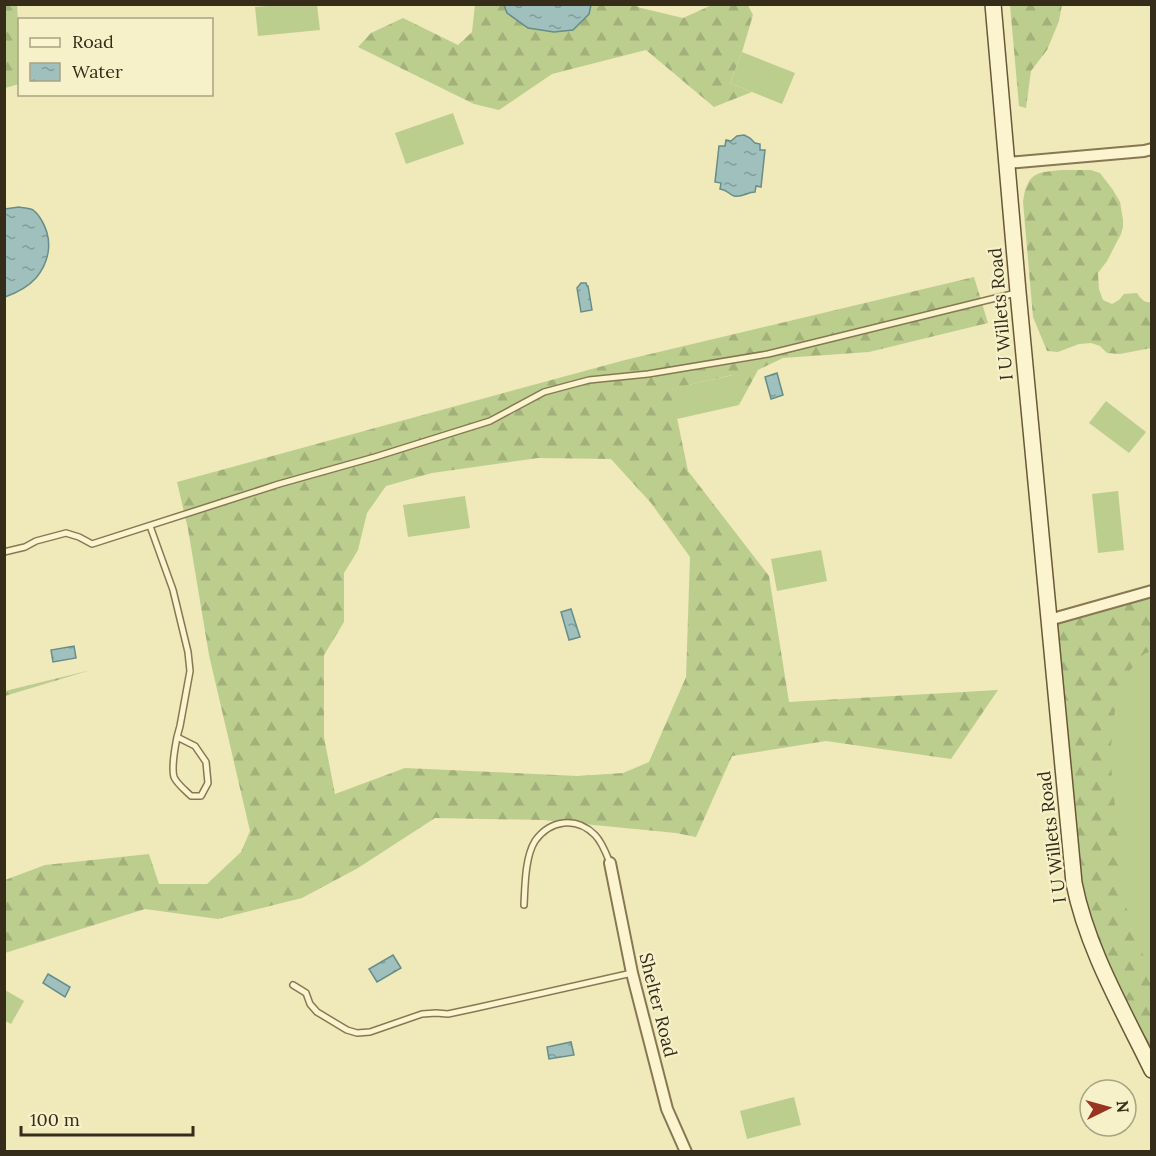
<svg xmlns="http://www.w3.org/2000/svg" width="1156" height="1156" viewBox="0 0 1156 1156" font-family="Lora,serif">
<style>
.grass{fill:#bcce8e}
.forest{fill:url(#forest-firs);fill-rule:evenodd}
.water{fill:url(#water-ripples);stroke:#678d8a;stroke-width:1.5}
.lines{fill:none;stroke-linecap:round;stroke-linejoin:round}
.lane-casing{stroke:#877854;stroke-width:8}
.street-casing{stroke:#877854;stroke-width:14}
.secondary-casing{stroke:#695837;stroke-width:18}
.lane{stroke:#fbf4ce;stroke-width:5}
.street{stroke:#fbf4ce;stroke-width:10}
.secondary{stroke:#fbf4ce;stroke-width:15}
.labels{text-anchor:middle;stroke-width:4.5;stroke-linejoin:round;paint-order:stroke}
.street-label{font-size:18px;fill:#352c1a;stroke:#f7f1ca}
</style>
<defs>
<pattern id="forest-firs" width="22" height="20" patternUnits="userSpaceOnUse" patternTransform="scale(1.5)"><rect width="22" height="20" fill="#bcce8e"/><path d="M5 1l3.5 6h-7zM16 11l3.5 6h-7z" fill="#a2b17a"/></pattern>
<pattern id="water-ripples" width="26" height="14" patternUnits="userSpaceOnUse" patternTransform="scale(1.5)"><rect width="26" height="14" fill="#9fc0bc"/><path d="M2 4q2-2 4 0t4 0M15 11q2-2 4 0t4 0" fill="none" stroke="#829c98"/></pattern>
</defs>
<rect width="100%" height="100%" fill="#f0e9ba"/>
<g class="grass">
<path d="M 282,5 L 317,5 L 320,30 L 258,36 L 255,7 Z"/>
<path d="M 742,52 L 795,73 L 782,104 L 730,83 Z"/>
<path d="M 453,113 L 464,144 L 406,164 L 395,133 Z"/>
<path d="M 733,375 L 739,405 L 677,419 L 670,389 Z"/>
<path d="M 1106,401 L 1146,432 L 1129,453 L 1089,423 Z"/>
<path d="M 1118,491 L 1124,550 L 1098,553 L 1092,494 Z"/>
<path d="M 465,496 L 470,528 L 408,537 L 403,505 Z"/>
<path d="M 821,550 L 827,581 L 777,591 L 771,559 Z"/>
<path d="M 1151,638 L 1151,1001 L 1128,971 L 1095,655 Z"/>
<path d="M 5,990 L 24,1001 L 11,1024 L 5,1021 Z"/>
<path d="M 794,1097 L 801,1125 L 747,1139 L 740,1111 Z"/>
</g>
<g class="forest">
<path d="M 4,5 L 17,5 L 20,53 L 19,84 L 5,88 Z"/>
<path d="M 475,5 L 504,5 L 507,13 L 589,14 L 591,5 L 634,5 L 641,8 L 683,18 L 712,5 L 748,5 L 753,15 L 742,52 L 730,83 L 752,92 L 714,107 L 646,50 L 552,74 L 499,110 L 474,104 L 358,47 L 371,33 L 403,18 L 458,45 L 472,32 Z"/>
<path d="M 1010,5 L 1062,5 L 1059,21 L 1047,50 L 1031,71 L 1026,108 L 1019,106 Z"/>
<path d="M 1063,170 L 1091,170 L 1100,173 L 1113,190 L 1120,202 L 1123,220 L 1123,227 L 1121,234 L 1107,261 L 1098,273 L 1099,289 L 1103,300 L 1112,304 L 1119,300 L 1124,294 L 1137,293 C 1141,299 1144,303 1151,302 L 1151,348 L 1120,354 L 1107,353 L 1100,346 L 1091,343 L 1079,344 L 1058,352 L 1047,351 L 1033,317 L 1023,202 C 1027,172 1037,172 1063,170 Z"/>
<path d="M 974,277 L 988,323 L 869,352 L 783,358 L 758,370 L 739,405 L 732,375 L 671,389 L 688,471 L 769,576 L 789,702 L 998,690 L 951,759 L 826,741 L 732,756 L 696,837 L 676,833 L 543,820 L 435,818 L 358,868 L 302,898 L 218,919 L 145,909 L 5,953 L 5,880 L 45,865 L 149,854 L 159,884 L 207,884 L 241,852 L 250,831 L 209,655 L 188,529 L 177,482 L 625,360 ZM 538,458 L 611,459 L 651,503 L 690,557 L 686,677 L 649,762 L 623,773 L 578,776 L 405,768 L 335,794 L 324,737 L 324,655 L 344,622 L 344,573 L 358,550 L 367,513 L 386,486 L 432,473 Z"/>
<path d="M 1151,596 L 1151,651 L 1144,654 L 1118,684 L 1110,754 L 1124,901 L 1148,969 L 1151,971 L 1151,1070 L 1086,930 L 1049,620 Z"/>
<path d="M 91,670 L 5,696 L 5,691 Z"/>
</g>
<g class="water">
<path d="M 504,5 L 591,5 L 589,14 L 573,30 L 554,32 L 528,28 L 507,13 Z"/>
<path d="M 744,135 L 750,138 L 755,143 L 760,144 L 760,150 L 765,150 L 761,187 L 756,186 L 755,192 C 747,192 742,198 734,196 C 728,194 728,190 720,189 L 721,183 L 715,182 L 719,146 L 725,146 L 726,140 L 731,141 L 737,136 Z"/>
<path d="M 19,207 C 23,208 29,208 33,210 C 37,213 40,217 42,221 C 53,240 50,261 36,278 C 28,287 16,293 5,297 L 5,209 Z"/>
<path d="M 581,283 L 586,283 L 587,286 L 588,286 L 592,310 L 581,312 L 577,288 Z"/>
<path d="M 777,373 L 783,395 L 771,399 L 765,377 Z"/>
<path d="M 571,609 L 580,637 L 569,640 L 561,612 Z"/>
<path d="M 74,646 L 76,658 L 53,662 L 51,650 Z"/>
<path d="M 393,955 L 401,968 L 377,982 L 369,969 Z"/>
<path d="M 48,974 L 70,987 L 65,997 L 43,983 Z"/>
<path d="M 571,1042 L 574,1055 L 549,1059 L 547,1047 Z"/>
</g>
<g class="lines">
<defs>
<g id="lane">
<path d="M 150,526 L 173,590 L 188,652 L 190,671 L 180,726 L 177,737 L 195,746 L 206,762 L 208,783 L 201,796 L 191,796 C 185,790 177,784 174,777 C 171,767 175,748 177,737"/>
<path d="M 4,552 L 25,547 L 36,541 L 66,533 L 79,537 L 92,544 L 279,484 L 375,457 L 490,421 L 544,392 L 589,380 L 648,374 L 768,354 L 1016,293"/>
<path d="M 524,905 C 525,886 525,857 535,841 C 550,820 576,816 595,835 C 602,842 606,853 610,863"/>
<path d="M 293,985 L 306,993 L 310,1004 L 317,1012 L 347,1030 L 357,1033 L 370,1032 L 422,1014 L 436,1013 L 448,1014 L 476,1008 L 632,973"/>
</g>
<g id="street">
<path d="M 1007,163 L 1144,151 L 1152,149"/>
<path d="M 1049,620 L 1152,591"/>
<path d="M 610,863 L 632,973 L 667,1109 L 686,1152"/>
</g>
<path id="secondary" d="M 993,4 L 1018,292 L 1074,883 C 1087,949 1123,1010 1152,1070"/>
</defs>
<use href="#lane" class="lane-casing"/>
<use href="#street" class="street-casing"/>
<use href="#secondary" class="secondary-casing"/>
<use href="#lane" class="lane"/>
<use href="#street" class="street"/>
<use href="#secondary" class="secondary"/>
</g>
<g class="labels">
<g class="street-label">
<text transform="translate(1001 314) rotate(-95)" y="6">I U Willets Road</text>
<text transform="translate(1052 837) rotate(-97)" y="6">I U Willets Road</text>
<text transform="translate(658 1005) rotate(76)" y="6">Shelter Road</text>
</g>
</g>
<rect width="1156" height="1156" fill="none" stroke="#352c1a" stroke-width="12"/>
<rect x="18" y="18" width="195" height="78" fill="#f7f1ca" stroke="#a9a284" stroke-width="1.5"/>
<rect x="30" y="38" width="30" height="9" fill="#fbf4ce" stroke="#a9a284" stroke-width="1.5"/>
<text x="72" y="48" font-size="18" fill="#352c1a">Road</text>
<rect x="30" y="63" width="30" height="18" fill="url(#water-ripples)" stroke="#a9a284" stroke-width="1.5"/>
<text x="72" y="78" font-size="18" fill="#352c1a">Water</text>
<g transform="translate(1108 1108) rotate(85)"><circle r="28" fill="#f7f1ca" stroke="#a9a284" stroke-width="1.5"/>
<path d="M0-4.5L10 22L0 15L-10 22Z" fill="#993421"/>
<text y="-9" font-size="16" font-weight="bold" text-anchor="middle" fill="#352c1a">N</text>
</g>
<path d="M21 1126v9h172v-9" fill="none" stroke="#352c1a" stroke-width="3"/>
<text x="30" y="1126" font-size="18" fill="#352c1a" stroke="#f7f1ca" stroke-width="4.5" paint-order="stroke">100 m</text>
</svg>
